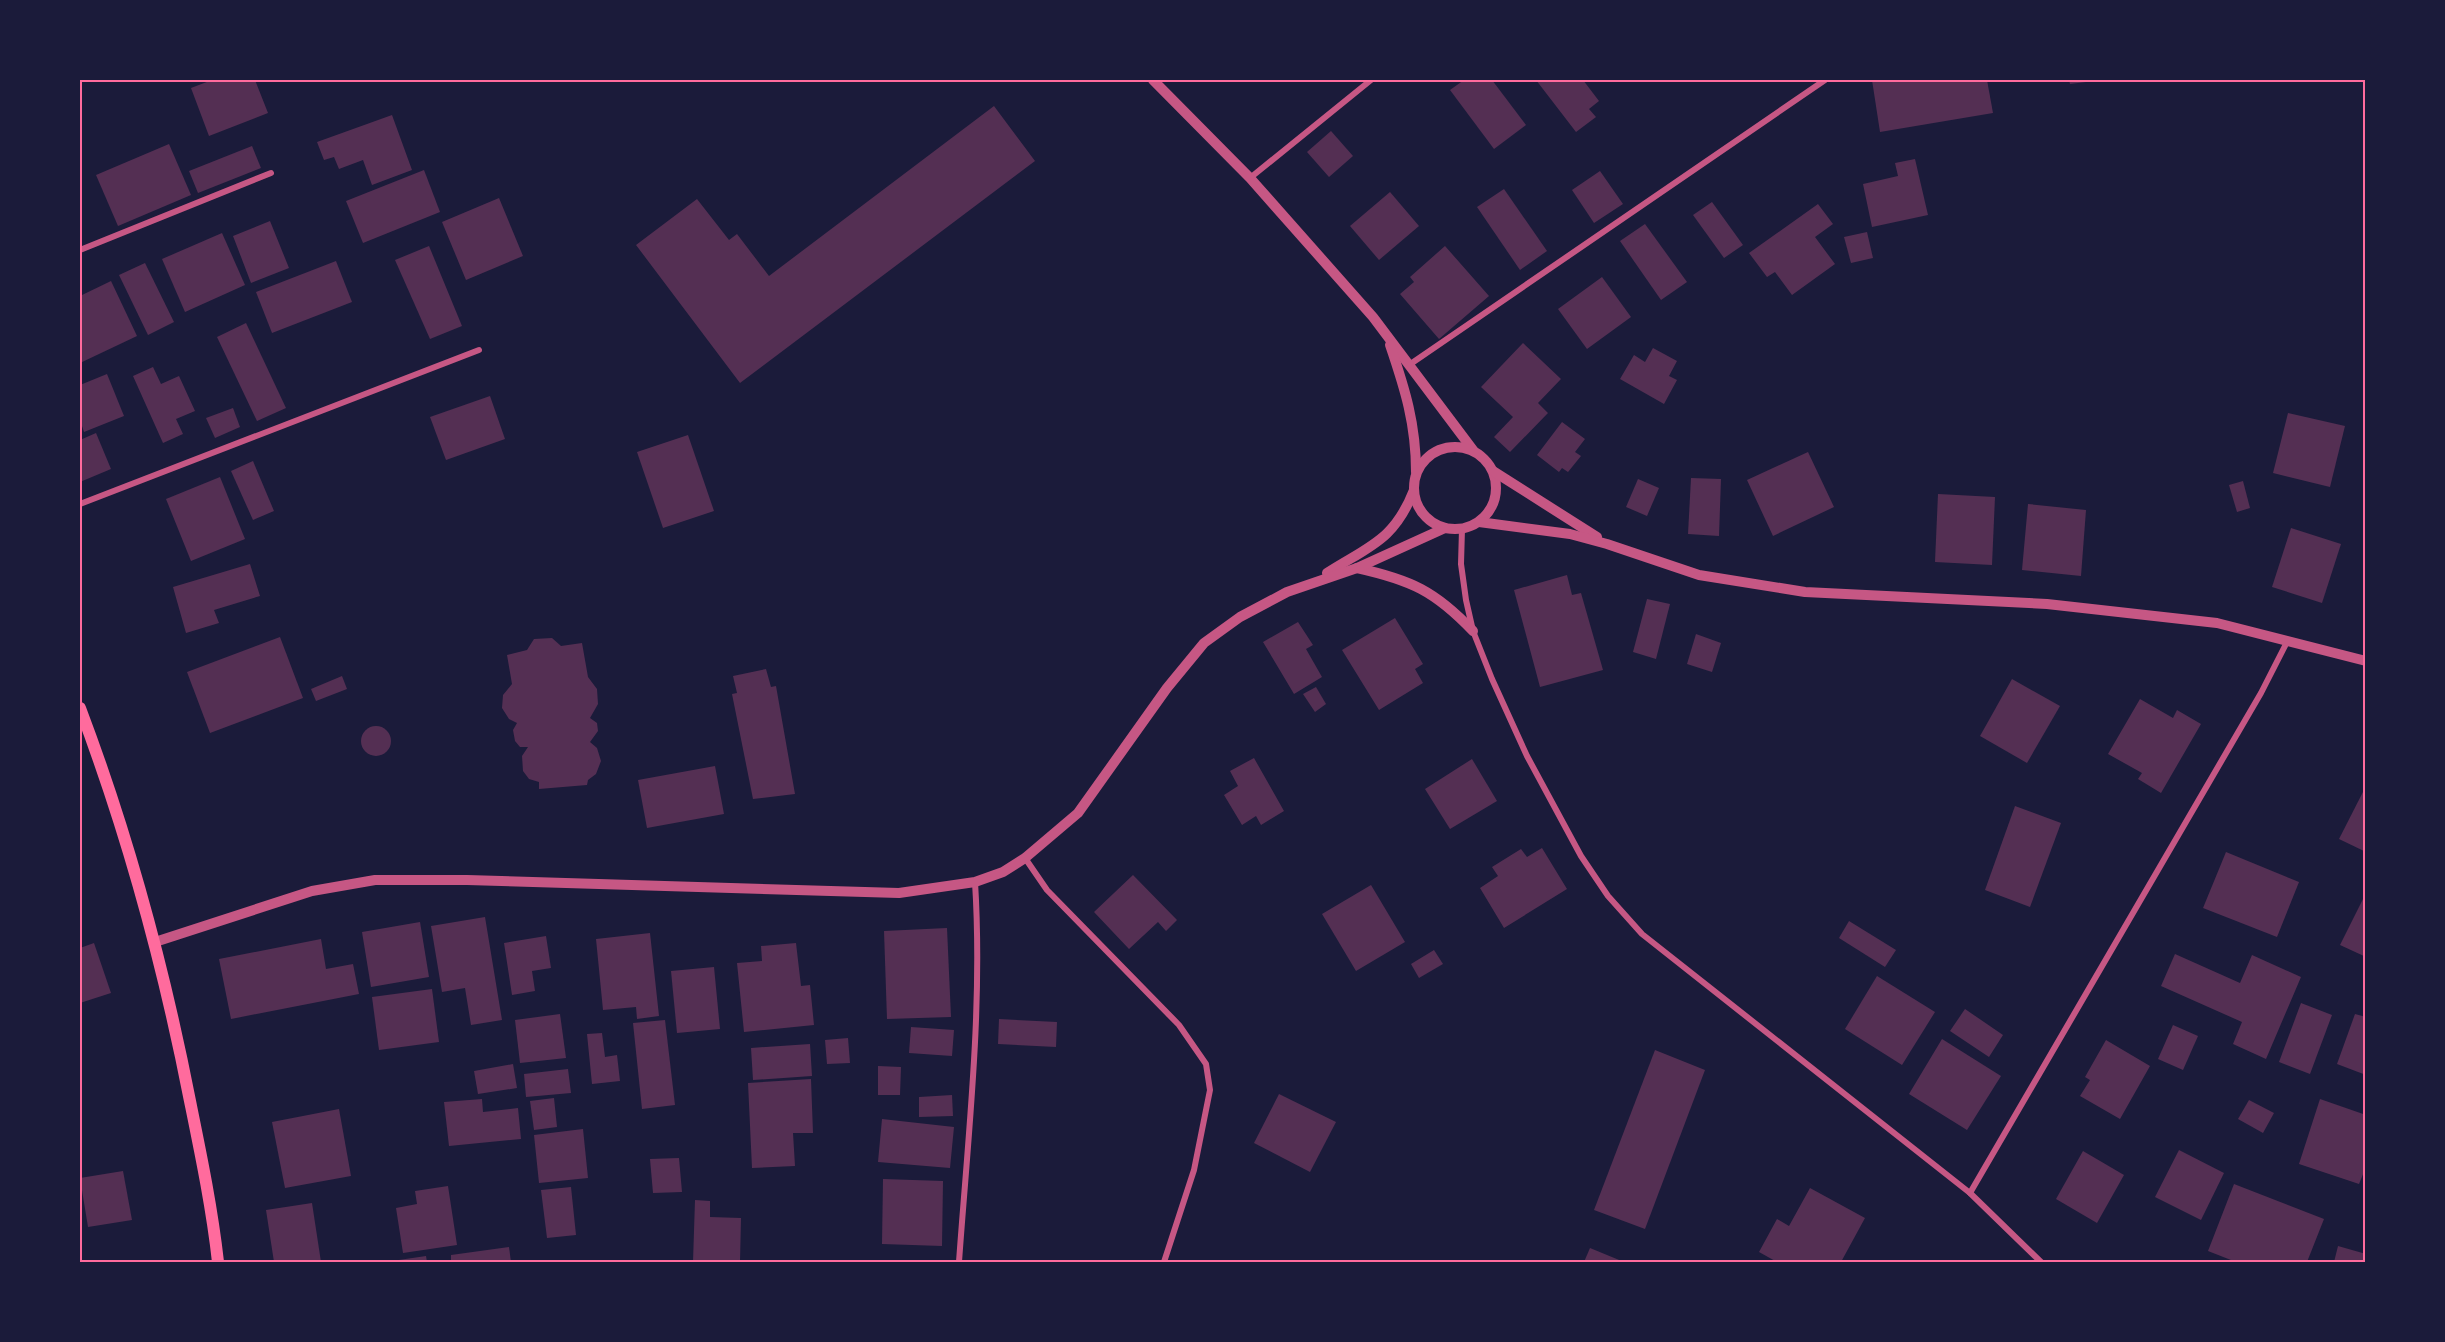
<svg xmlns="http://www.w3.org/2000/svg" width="2445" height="1342" viewBox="0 0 2445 1342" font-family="'PT Sans Narrow',sans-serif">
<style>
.building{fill:#542f53}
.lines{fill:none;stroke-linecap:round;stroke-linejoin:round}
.minor{stroke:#c65784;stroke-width:6}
.tertiary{stroke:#c65784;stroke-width:10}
.secondary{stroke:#ff6b9d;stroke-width:12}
.neatline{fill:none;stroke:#ff6b9d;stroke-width:2}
</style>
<rect width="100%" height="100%" fill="#1b1b3a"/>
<g class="building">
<path d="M 212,80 L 255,80 L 268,113 L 209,136 L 191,88 Z"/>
<path d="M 1464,80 L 1492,80 L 1526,125 L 1494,149 L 1450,90 Z"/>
<path d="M 1536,80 L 1583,80 L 1599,101 L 1589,109 L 1596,117 L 1576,132 Z"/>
<path d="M 1872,80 L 1987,80 L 1993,113 L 1880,132 Z"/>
<path d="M 2069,80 L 2093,80 L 2094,81 L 2070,84 Z"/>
<path d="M 994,106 L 1035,161 L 740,383 L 636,245 L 697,199 L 729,240 L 737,234 L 769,276 Z"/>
<path d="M 392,115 L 412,170 L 372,185 L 363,160 L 339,169 L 334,157 L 324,160 L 317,142 Z"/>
<path d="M 1331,131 L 1353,156 L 1329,177 L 1307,152 Z"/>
<path d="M 169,144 L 191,195 L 118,226 L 96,175 Z"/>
<path d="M 252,146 L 261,168 L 198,193 L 189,171 Z"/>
<path d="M 1915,159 L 1928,215 L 1872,227 L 1863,184 L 1898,176 L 1895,163 Z"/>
<path d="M 424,170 L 440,212 L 363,243 L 346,201 Z"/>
<path d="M 1600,171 L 1623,204 L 1594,223 L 1572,190 Z"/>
<path d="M 1504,189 L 1547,251 L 1520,270 L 1477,207 Z"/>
<path d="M 1390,192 L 1419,226 L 1379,260 L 1350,226 Z"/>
<path d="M 499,198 L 523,256 L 466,280 L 442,222 Z"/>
<path d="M 1712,202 L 1743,245 L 1724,258 L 1693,215 Z"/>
<path d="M 1818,204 L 1833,224 L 1815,237 L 1835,264 L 1792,295 L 1775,272 L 1767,277 L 1749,253 Z"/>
<path d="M 270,221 L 289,268 L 251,283 L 233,236 Z"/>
<path d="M 1645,224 L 1687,282 L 1661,300 L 1620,241 Z"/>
<path d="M 1867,232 L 1873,258 L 1851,263 L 1844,237 Z"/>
<path d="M 222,233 L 245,285 L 185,312 L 162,259 Z"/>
<path d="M 429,246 L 462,326 L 430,339 L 395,260 Z"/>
<path d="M 1445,246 L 1489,296 L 1439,339 L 1400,294 L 1414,282 L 1410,277 Z"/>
<path d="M 336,261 L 352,302 L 272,333 L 256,292 Z"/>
<path d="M 145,263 L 174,322 L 148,335 L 119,275 Z"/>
<path d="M 1602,277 L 1631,317 L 1587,349 L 1558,309 Z"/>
<path d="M 111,281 L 137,336 L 80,363 L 80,296 Z"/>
<path d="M 246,323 L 286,408 L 257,421 L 217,337 Z"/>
<path d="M 1523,343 L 1561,379 L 1538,403 L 1548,413 L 1510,452 L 1494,437 L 1513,417 L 1481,387 Z"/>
<path d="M 1653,348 L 1677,361 L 1669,376 L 1677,380 L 1664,404 L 1620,379 L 1634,355 L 1645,362 Z"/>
<path d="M 153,367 L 161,384 L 179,376 L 195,411 L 176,419 L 183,434 L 163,443 L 133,376 Z"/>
<path d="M 107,374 L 124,416 L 84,432 L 80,420 L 80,385 Z"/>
<path d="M 490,396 L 505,439 L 446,460 L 430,417 Z"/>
<path d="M 233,408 L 240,427 L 215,438 L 206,418 Z"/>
<path d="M 2288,413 L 2345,426 L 2330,487 L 2273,473 Z"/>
<path d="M 1562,422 L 1585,439 L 1575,452 L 1581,456 L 1568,472 L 1562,468 L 1559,472 L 1537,455 Z"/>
<path d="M 96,433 L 111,469 L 80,482 L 80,440 Z"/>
<path d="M 688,435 L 714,511 L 663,528 L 637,452 Z"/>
<path d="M 1808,452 L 1834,507 L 1773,536 L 1747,480 Z"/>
<path d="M 253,461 L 274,511 L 253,520 L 231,471 Z"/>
<path d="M 220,477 L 245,539 L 191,561 L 166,499 Z"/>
<path d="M 1691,478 L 1721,479 L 1719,536 L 1688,534 Z"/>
<path d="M 1638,479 L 1659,488 L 1647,516 L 1626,507 Z"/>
<path d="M 2243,481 L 2250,508 L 2237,512 L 2229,485 Z"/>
<path d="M 1938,494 L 1995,497 L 1992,565 L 1935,562 Z"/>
<path d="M 2028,504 L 2086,510 L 2081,576 L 2022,570 Z"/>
<path d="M 2291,528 L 2341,544 L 2322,603 L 2272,587 Z"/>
<path d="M 250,564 L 260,596 L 214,610 L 219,623 L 186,633 L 173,587 Z"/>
<path d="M 1567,575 L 1572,595 L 1581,593 L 1603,670 L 1540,687 L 1514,590 Z"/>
<path d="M 1647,599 L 1670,604 L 1656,659 L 1633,652 Z"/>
<path d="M 1395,618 L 1423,664 L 1415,669 L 1423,683 L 1379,710 L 1342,650 Z"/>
<path d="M 1298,622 L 1313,645 L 1306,649 L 1322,677 L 1294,694 L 1263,642 Z"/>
<path d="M 1696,634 L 1721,643 L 1712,672 L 1687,664 Z"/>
<path d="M 280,637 L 303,698 L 210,733 L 187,672 Z"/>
<path d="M 552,638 L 561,646 L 582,643 L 588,677 L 597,689 L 598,704 L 590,718 L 597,723 L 598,731 L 590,742 L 597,748 L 601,761 L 596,774 L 588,780 L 587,785 L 539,789 L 539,782 L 529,779 L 523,771 L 522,756 L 528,747 L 520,747 L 515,741 L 513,730 L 517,723 L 509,719 L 502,708 L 503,695 L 512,684 L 507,655 L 527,650 L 534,639 Z"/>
<path d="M 766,669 L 771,687 L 776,686 L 795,794 L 753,799 L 732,694 L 737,693 L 733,676 Z"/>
<path d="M 342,676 L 347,689 L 316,701 L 311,689 Z"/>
<path d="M 2012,679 L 2060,706 L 2027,763 L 1980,736 Z"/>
<path d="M 1316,687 L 1326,704 L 1315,712 L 1303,694 Z"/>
<path d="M 2140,699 L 2173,718 L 2177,710 L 2201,724 L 2161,793 L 2138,779 L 2142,773 L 2108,754 Z"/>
<circle cx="376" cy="741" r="15"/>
<path d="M 1254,758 L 1284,811 L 1261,825 L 1256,816 L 1242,825 L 1224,795 L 1238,786 L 1230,771 Z"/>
<path d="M 1472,759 L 1497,801 L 1450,829 L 1425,789 Z"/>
<path d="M 715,766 L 724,814 L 647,828 L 638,780 Z"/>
<path d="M 2366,786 L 2366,852 L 2339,839 Z"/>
<path d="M 2015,806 L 2061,823 L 2030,907 L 1985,890 Z"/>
<path d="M 1542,848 L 1567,889 L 1504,928 L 1480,888 L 1498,876 L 1492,867 L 1521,849 L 1527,857 Z"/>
<path d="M 2226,852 L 2299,882 L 2277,937 L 2203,908 Z"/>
<path d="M 1133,875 L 1177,920 L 1166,931 L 1158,922 L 1129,949 L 1094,912 Z"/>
<path d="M 1371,885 L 1405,942 L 1356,971 L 1322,914 Z"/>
<path d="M 2366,893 L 2366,957 L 2340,945 Z"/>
<path d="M 485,917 L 502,1020 L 471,1025 L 465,988 L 442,992 L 431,926 Z"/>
<path d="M 1849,921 L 1896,950 L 1885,967 L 1839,938 Z"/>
<path d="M 420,922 L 429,977 L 371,987 L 362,932 Z"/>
<path d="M 947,928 L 951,1017 L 887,1019 L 884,931 Z"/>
<path d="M 650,933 L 659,1016 L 637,1019 L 636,1007 L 603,1010 L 596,939 Z"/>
<path d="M 546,936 L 551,968 L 532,971 L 535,991 L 512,995 L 504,943 Z"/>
<path d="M 321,939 L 326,969 L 353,964 L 359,994 L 231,1019 L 219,959 Z"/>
<path d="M 94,943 L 111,993 L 80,1003 L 80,948 Z"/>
<path d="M 796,943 L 801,986 L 810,985 L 814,1025 L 744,1032 L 737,963 L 762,961 L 761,946 Z"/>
<path d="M 1434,950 L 1443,964 L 1419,978 L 1411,964 Z"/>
<path d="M 2175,954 L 2240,983 L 2252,955 L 2301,977 L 2266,1059 L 2233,1044 L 2242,1022 L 2161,986 Z"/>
<path d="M 714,967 L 720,1029 L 677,1033 L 671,971 Z"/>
<path d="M 1877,976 L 1935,1012 L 1902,1065 L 1845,1029 Z"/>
<path d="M 432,989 L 439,1042 L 379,1050 L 372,997 Z"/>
<path d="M 2301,1003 L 2332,1015 L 2310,1074 L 2279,1062 Z"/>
<path d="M 1965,1009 L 2003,1035 L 1989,1057 L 1950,1031 Z"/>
<path d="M 560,1014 L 566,1058 L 520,1063 L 515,1020 Z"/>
<path d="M 2355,1014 L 2366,1017 L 2366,1075 L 2337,1064 Z"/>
<path d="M 999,1019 L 1057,1022 L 1056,1047 L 998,1044 Z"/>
<path d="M 665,1020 L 675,1105 L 642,1109 L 633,1023 Z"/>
<path d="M 2173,1025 L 2198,1036 L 2183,1070 L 2158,1059 Z"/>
<path d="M 911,1027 L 954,1030 L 952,1056 L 909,1053 Z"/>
<path d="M 602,1033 L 605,1057 L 617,1055 L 620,1081 L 592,1084 L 587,1034 Z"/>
<path d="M 848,1038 L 850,1063 L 827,1064 L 825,1040 Z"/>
<path d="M 1942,1039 L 2001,1076 L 1967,1130 L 1909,1094 Z"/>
<path d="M 2106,1040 L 2150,1066 L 2120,1119 L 2080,1096 L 2090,1080 L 2085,1077 Z"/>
<path d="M 810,1044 L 812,1076 L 753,1080 L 751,1048 Z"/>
<path d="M 1655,1050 L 1705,1070 L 1645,1229 L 1594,1210 Z"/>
<path d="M 513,1064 L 517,1088 L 478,1094 L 474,1071 Z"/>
<path d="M 878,1066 L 901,1067 L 900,1095 L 878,1095 Z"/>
<path d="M 568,1069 L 571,1093 L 526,1097 L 524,1074 Z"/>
<path d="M 811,1079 L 813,1133 L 793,1133 L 795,1166 L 752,1168 L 748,1083 Z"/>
<path d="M 1279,1094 L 1336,1122 L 1310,1172 L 1254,1143 Z"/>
<path d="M 952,1095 L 953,1116 L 919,1117 L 919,1097 Z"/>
<path d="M 554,1098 L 557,1127 L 534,1130 L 530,1101 Z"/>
<path d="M 482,1099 L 483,1112 L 518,1108 L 521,1139 L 449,1146 L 444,1102 Z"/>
<path d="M 2320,1099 L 2366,1115 L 2366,1167 L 2359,1184 L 2299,1164 Z"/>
<path d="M 2249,1100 L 2274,1113 L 2263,1133 L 2238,1119 Z"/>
<path d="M 339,1109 L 351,1176 L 285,1188 L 272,1122 Z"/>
<path d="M 882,1119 L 954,1127 L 950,1168 L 878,1162 Z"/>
<path d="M 583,1129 L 588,1178 L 539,1183 L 534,1135 Z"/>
<path d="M 2179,1150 L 2224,1173 L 2201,1220 L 2155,1197 Z"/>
<path d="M 2083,1151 L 2124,1175 L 2097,1223 L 2056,1199 Z"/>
<path d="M 679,1158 L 682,1192 L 653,1193 L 650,1159 Z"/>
<path d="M 123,1171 L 132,1220 L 88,1227 L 80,1178 Z"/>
<path d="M 883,1179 L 943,1181 L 942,1246 L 882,1244 Z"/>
<path d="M 2234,1184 L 2324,1219 L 2307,1262 L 2236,1262 L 2208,1251 Z"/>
<path d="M 448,1186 L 457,1245 L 403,1253 L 396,1208 L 417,1204 L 415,1191 Z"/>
<path d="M 571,1187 L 576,1235 L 547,1238 L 541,1190 Z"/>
<path d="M 1810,1188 L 1865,1218 L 1841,1262 L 1777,1262 L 1759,1252 L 1777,1219 L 1789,1226 Z"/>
<path d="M 695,1200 L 710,1201 L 710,1217 L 741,1218 L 740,1262 L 693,1262 Z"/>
<path d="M 312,1203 L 321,1262 L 274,1262 L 266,1210 Z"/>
<path d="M 2338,1246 L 2366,1254 L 2366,1262 L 2334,1262 Z"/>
<path d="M 509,1247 L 511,1262 L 451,1262 L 451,1255 Z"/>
<path d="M 1590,1248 L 1624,1262 L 1584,1262 Z"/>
<path d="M 426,1256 L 427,1262 L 392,1262 L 392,1261 Z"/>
</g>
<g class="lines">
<g class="minor">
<path d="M 1250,178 L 1371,80"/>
<path d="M 80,250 L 271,173"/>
<path d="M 1409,365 L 1825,80"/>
<path d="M 80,504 L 479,350"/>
<path d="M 1462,529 L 1461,564 L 1466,600 L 1473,631 L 1492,679 L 1527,756 L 1581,856 L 1608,896 L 1642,934 L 1970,1193 L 2041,1262"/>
<path d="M 1025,858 L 1047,890 L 1179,1025 L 1206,1064 L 1210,1090 L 1194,1170 L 1164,1262"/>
<path d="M 1970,1193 L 2261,693 L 2288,640"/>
<path d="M 959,1262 C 968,1136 983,1008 975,882"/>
</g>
<g class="tertiary">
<path d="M 1153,80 L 1250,178 L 1373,317 L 1473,450"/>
<path d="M 1390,345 C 1405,389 1416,424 1416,472"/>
<circle cx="1455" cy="488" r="41"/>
<path d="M 1493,471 L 1597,537"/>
<path d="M 1479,522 L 1570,534 L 1607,544 L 1699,575 L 1805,592 L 2047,604 L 2217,623 L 2366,661"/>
<path d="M 1357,568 C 1411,580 1435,591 1473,631"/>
<path d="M 1327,573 C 1369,546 1394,541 1414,490"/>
<path d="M 155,942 L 312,891 L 375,880 L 467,880 L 899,893 L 975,882 L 1003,872 L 1025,858 L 1078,813 L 1167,688 L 1204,643 L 1240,617 L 1287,592 L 1357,568 L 1445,528"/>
</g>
<path class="secondary" d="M 80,708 C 128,835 164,968 190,1101 C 201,1155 212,1208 218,1262"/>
</g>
<rect width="2445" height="1342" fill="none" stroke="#1b1b3a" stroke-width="162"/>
<rect x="81" y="81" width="2283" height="1180" class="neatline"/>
</svg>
